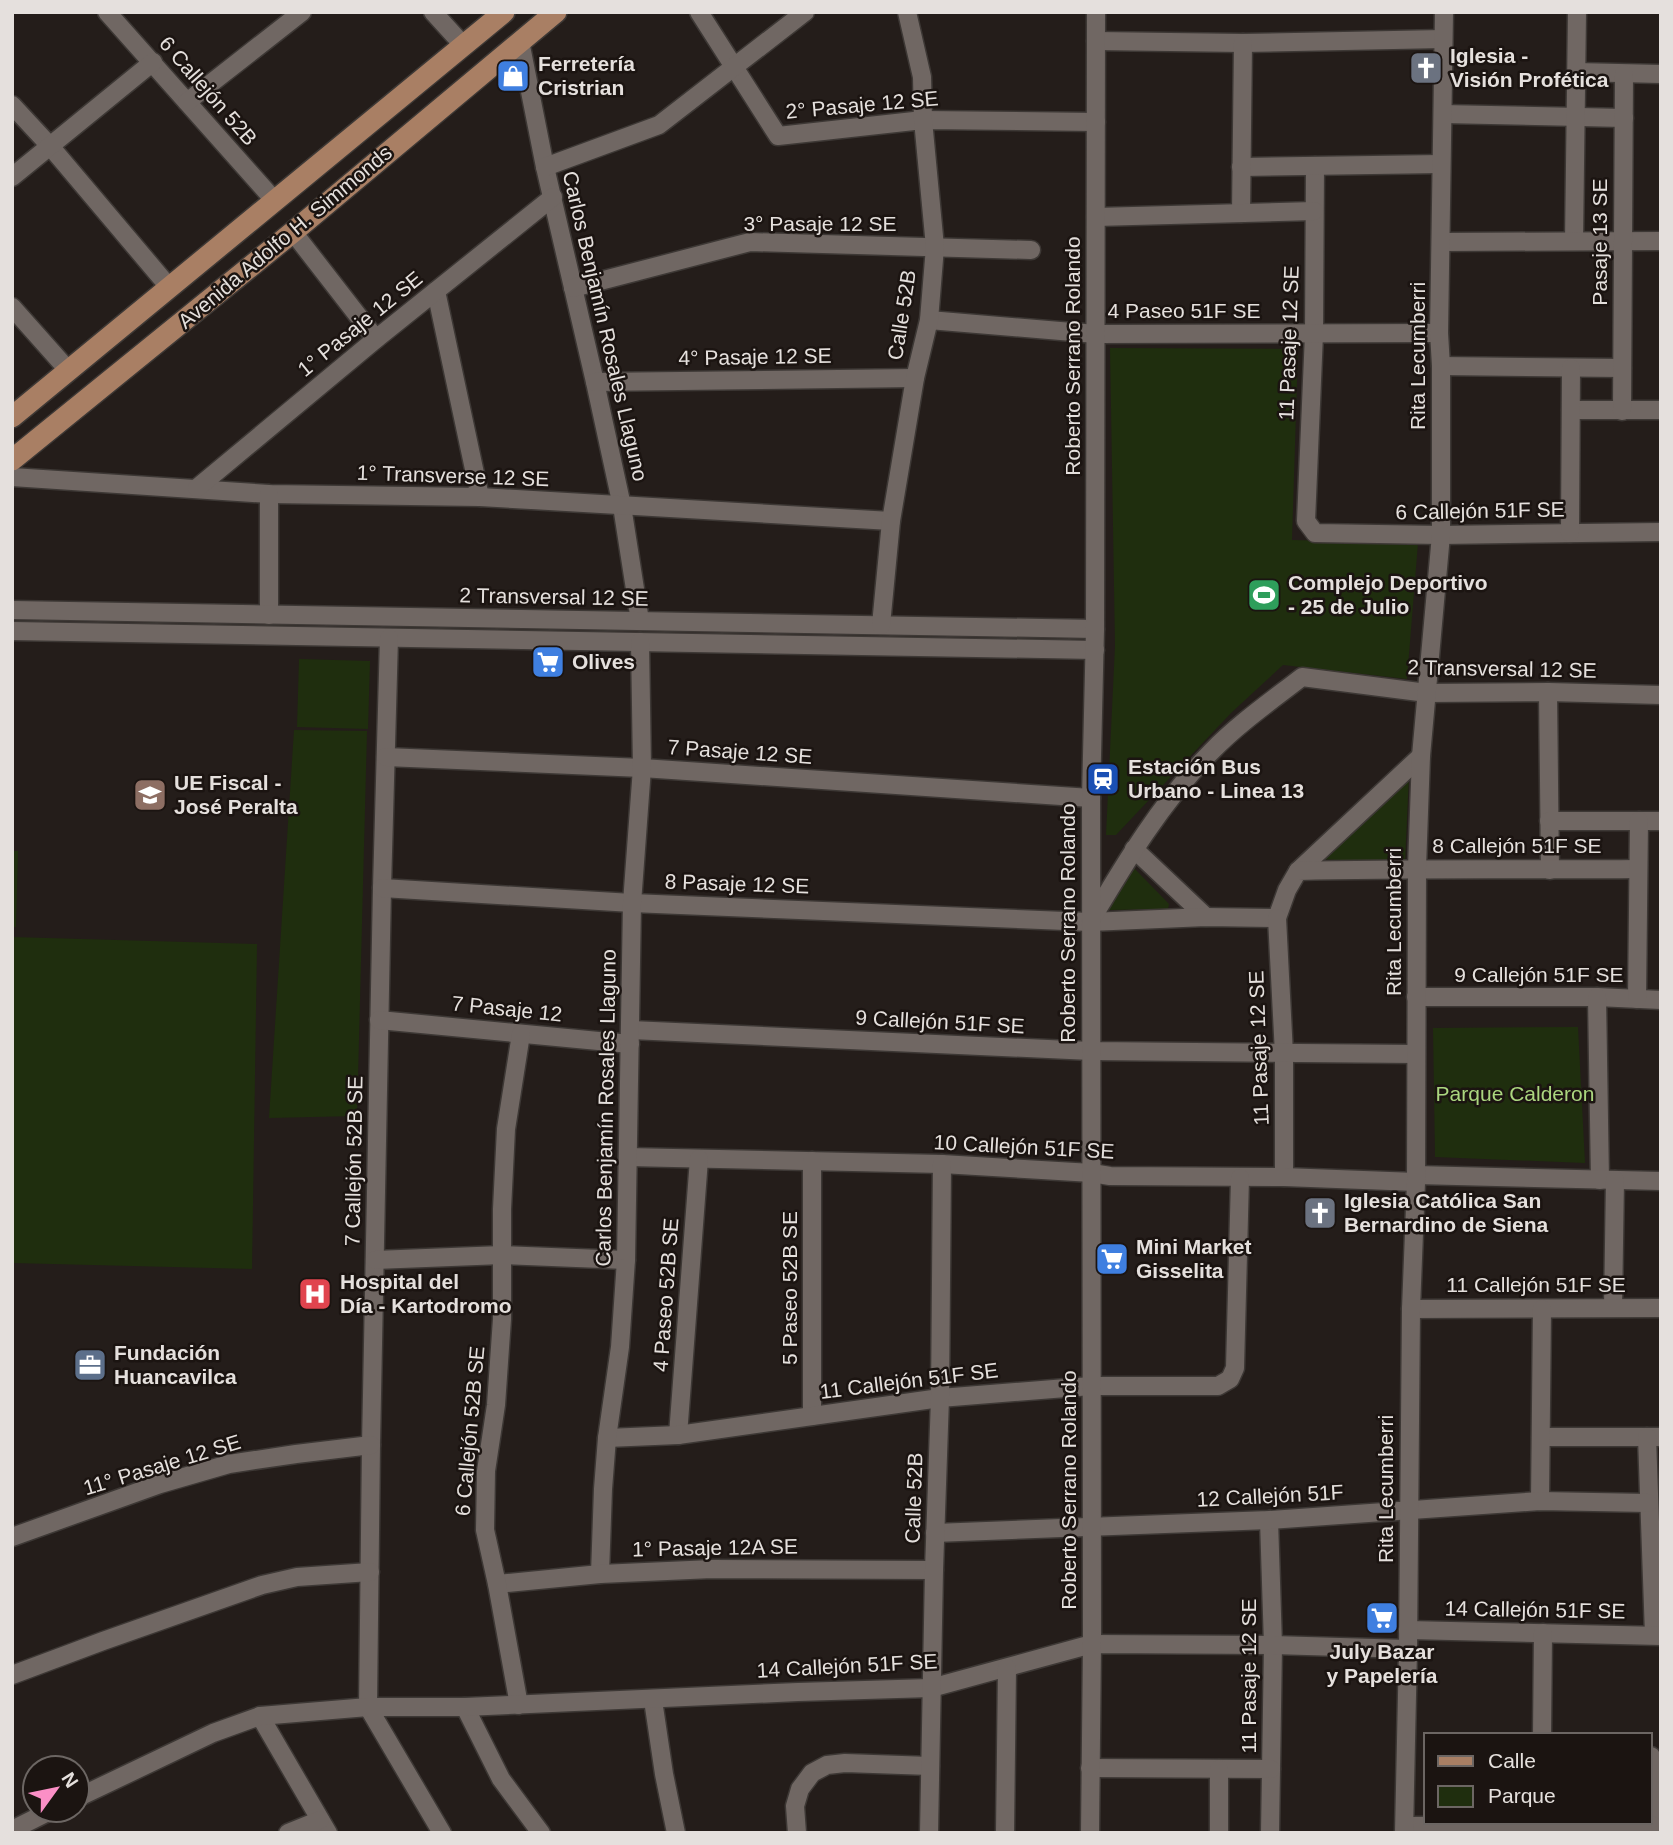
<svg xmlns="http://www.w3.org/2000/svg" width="1673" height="1845" viewBox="0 0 1673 1845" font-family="Helvetica,sans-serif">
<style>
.green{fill:#1f2e0e}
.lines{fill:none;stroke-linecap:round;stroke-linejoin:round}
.minor-casing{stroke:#3d3835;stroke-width:21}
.major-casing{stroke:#3d3835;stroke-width:24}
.minor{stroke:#706763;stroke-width:18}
.major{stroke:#a97f64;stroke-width:21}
.labels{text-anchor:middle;stroke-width:5;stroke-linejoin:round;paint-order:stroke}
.poi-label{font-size:21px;font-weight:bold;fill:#e5e0dd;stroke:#1b1411;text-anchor:start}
.street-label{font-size:21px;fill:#e5e0dd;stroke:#1b1411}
.park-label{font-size:21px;fill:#abd67f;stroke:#1b1411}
</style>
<rect width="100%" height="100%" fill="#241d1a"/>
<g class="green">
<path d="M 1110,348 L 1298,349 L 1292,540 L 1418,543 L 1407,679 L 1283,665 L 1231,713 L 1116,835 L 1106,835 L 1115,646 Z"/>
<path d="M 299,659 L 370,661 L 368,729 L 297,727 Z"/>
<path d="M 294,730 L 367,731 L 357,1116 L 269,1118 Z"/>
<path d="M 1409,776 L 1405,863 L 1318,859 Z"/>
<path d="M 12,851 L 18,851 L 16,927 L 12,927 Z"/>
<path d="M 1132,866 L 1169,904 L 1168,909 L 1107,910 Z"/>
<path d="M 12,937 L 257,944 L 252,1269 L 12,1263 Z"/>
<path d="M 1578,1027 L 1585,1163 L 1435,1157 L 1433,1028 Z"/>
</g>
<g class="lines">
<defs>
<g id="minor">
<path d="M 107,12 L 274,200"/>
<path d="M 433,12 L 463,45"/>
<path d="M 699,12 L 778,136 L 923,120 L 1096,122"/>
<path d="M 520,41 L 545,167 L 595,382 L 622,506 L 640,621"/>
<path d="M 1096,41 L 1243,43 L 1443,39"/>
<path d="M 1576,72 L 1661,74"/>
<path d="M 187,102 L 302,12"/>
<path d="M 12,105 L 50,146 L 169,287"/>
<path d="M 1443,114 L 1624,118"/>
<path d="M 1315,166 L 1314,334 L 1306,521 L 1315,533 L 1441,535 L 1661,532"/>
<path d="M 545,167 L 659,125 L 805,12"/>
<path d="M 1241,167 L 1441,164"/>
<path d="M 12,177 L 153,62"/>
<path d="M 1241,213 L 1243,43"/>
<path d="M 1096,217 L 1314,211"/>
<path d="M 293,232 L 376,339"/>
<path d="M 1574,241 L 1577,12"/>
<path d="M 1442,242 L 1661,241"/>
<path d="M 573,288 L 750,242 L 1031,250"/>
<path d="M 436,291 L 480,497"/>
<path d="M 12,307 L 68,370"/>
<path d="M 929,320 L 1096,334 L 1439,333"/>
<path d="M 1441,366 L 1622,368"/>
<path d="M 595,382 L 915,378"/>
<path d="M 1571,410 L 1661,410"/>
<path d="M 1622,411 L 1624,74"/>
<path d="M 12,477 L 269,494 L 480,497 L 891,521"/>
<path d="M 197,488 L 376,339 L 553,197"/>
<path d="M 269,494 L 269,615"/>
<path d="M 1570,533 L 1571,368"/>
<path d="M 12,610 L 1095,629"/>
<path d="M 881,625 L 891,521 L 915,378 L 929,320 L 935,247 L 923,120 L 922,77 L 907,12"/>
<path d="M 12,631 L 1095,650"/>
<path d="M 389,638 L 382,888 L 371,1445 L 368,1707 L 442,1833"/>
<path d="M 1548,692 L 1550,870"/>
<path d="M 386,757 L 642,768 L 1091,798"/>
<path d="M 1549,821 L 1661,821"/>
<path d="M 1134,849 L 1206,917"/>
<path d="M 1298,871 L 1421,756"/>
<path d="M 382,888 L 632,903 L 1090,922 L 1206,917 L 1277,918 L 1287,890 L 1298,871 C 1412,868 1525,870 1638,869"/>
<path d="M 1277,918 L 1284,1054 L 1284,1177"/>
<path d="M 1090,922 C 1125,863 1162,801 1211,752 C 1238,724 1271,701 1302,677 L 1427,693 L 1548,692 L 1661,695"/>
<path d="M 1416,997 L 1597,997 L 1661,1000"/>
<path d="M 1597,997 L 1600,1180"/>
<path d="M 1637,999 L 1639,821"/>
<path d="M 379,1020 L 630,1044"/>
<path d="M 631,1030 L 1091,1051 L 1416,1054"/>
<path d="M 628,1157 L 942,1164 L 1092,1173 L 1110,1176 L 1284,1177 L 1416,1182"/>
<path d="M 1416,1175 L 1661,1181"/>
<path d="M 375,1260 L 502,1255 L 626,1260"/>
<path d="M 1613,1307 L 1615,1180"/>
<path d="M 1411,1309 L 1661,1308"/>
<path d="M 812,1416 L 812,1161"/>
<path d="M 678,1435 L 699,1159"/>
<path d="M 1541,1437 L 1661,1437"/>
<path d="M 1647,1437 L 1654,1635"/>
<path d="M 607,1438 L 678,1435 L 940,1398 L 1091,1386 L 1218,1386 L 1230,1379 L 1235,1368 L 1240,1178"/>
<path d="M 1540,1501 L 1542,1309"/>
<path d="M 1269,1520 L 1273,1645 L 1270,1833"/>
<path d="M 935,1533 L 1269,1520 L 1540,1501 L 1648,1503"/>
<path d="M 12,1537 L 160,1484 L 229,1464 L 296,1454 L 371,1445"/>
<path d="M 600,1574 L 603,1489 L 607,1438 L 620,1347 L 626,1260 L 632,903 L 642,768 L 640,642"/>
<path d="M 497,1584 L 600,1574 L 712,1569 L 934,1570"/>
<path d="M 1408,1630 L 1661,1636"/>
<path d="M 12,1675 L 103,1641 L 262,1585 L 297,1577 L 370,1572"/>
<path d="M 653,1700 L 664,1774 L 676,1833"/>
<path d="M 519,1705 L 497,1584 L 485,1530 L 486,1471 L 496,1405 L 502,1319 L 502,1209 L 506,1129 L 521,1034"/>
<path d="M 465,1707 L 501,1779 L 541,1833"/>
<path d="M 260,1716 L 328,1833"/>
<path d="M 1542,1735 L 1543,1633"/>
<path d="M 1651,1756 L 1652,1833"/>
<path d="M 1090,1768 L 1271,1769"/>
<path d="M 1219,1769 L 1219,1833"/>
<path d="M 77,1798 L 213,1733 L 260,1716 L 368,1707 L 465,1707 L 798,1692 L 931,1688 L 1092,1644 L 1273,1645 L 1408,1649"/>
<path d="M 1405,1826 L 1652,1825"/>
<path d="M 12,1830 L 52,1810"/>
<path d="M 288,1833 L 320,1820"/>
<path d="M 797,1833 L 795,1806 L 800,1789 L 812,1773 L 827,1765 L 845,1763 L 930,1766"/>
<path d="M 929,1833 L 934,1570 L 940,1398 L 942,1164"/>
<path d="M 1005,1833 L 1007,1668"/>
<path d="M 1090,1833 L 1092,1644 L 1091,798 L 1095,629 L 1096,12"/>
<path d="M 1404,1833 L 1408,1649 L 1411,1309 L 1416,1182 L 1417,868 L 1421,756 L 1441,535 L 1441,366 L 1439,333 L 1444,12"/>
</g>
<g id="major">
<path d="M 12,417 L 504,12"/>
<path d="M 12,460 L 293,232 L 556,12"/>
</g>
</defs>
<use href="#minor" class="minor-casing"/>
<use href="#major" class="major-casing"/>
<use href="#minor" class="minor"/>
<use href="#major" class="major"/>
</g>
<defs>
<symbol id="church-square" viewBox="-11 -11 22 22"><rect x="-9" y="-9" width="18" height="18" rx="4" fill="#6b7280" stroke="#1b1411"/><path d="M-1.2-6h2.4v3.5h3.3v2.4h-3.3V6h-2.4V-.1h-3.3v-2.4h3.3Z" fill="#fff"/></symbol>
<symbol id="shop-square" viewBox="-11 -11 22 22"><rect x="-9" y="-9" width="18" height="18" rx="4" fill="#3f7fe0" stroke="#1b1411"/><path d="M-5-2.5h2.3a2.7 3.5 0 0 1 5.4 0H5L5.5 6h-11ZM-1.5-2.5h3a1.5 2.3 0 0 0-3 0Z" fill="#fff"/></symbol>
<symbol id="stadium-square" viewBox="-11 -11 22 22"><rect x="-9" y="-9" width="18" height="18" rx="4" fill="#2e9e5b" stroke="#1b1411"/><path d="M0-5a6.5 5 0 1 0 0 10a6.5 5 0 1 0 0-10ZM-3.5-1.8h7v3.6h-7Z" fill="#fff"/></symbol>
<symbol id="supermarket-square" viewBox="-11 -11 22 22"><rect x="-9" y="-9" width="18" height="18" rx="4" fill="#3f7fe0" stroke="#1b1411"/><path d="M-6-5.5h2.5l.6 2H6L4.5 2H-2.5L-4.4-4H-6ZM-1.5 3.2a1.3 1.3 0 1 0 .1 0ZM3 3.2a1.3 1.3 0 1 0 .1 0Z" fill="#fff"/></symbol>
<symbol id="station-square" viewBox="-11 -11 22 22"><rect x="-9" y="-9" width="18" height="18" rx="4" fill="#1a4fb4" stroke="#1b1411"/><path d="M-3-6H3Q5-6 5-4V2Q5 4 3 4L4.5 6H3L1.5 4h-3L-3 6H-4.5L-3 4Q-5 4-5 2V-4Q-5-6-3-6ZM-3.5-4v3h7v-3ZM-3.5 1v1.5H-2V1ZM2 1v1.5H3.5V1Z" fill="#fff"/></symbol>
<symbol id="school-square" viewBox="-11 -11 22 22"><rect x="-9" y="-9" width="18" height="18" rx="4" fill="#8d6e63" stroke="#1b1411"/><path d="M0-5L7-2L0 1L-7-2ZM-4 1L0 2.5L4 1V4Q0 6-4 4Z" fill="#fff"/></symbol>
<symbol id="hospital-square" viewBox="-11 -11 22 22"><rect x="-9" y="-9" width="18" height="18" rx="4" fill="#e0444e" stroke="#1b1411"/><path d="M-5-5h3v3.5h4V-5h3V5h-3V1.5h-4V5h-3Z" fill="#fff"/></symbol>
<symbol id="office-square" viewBox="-11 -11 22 22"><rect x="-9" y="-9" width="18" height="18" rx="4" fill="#5c6f8a" stroke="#1b1411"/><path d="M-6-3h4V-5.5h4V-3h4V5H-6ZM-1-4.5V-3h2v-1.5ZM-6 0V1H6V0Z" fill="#fff"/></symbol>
</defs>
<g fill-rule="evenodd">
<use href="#church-square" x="1407" y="49" width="38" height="38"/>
<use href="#shop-square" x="494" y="57" width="38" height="38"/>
<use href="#stadium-square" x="1245" y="576" width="38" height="38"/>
<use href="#supermarket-square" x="529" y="643" width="38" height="38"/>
<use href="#station-square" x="1084" y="760" width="38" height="38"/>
<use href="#school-square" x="131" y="776" width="38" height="38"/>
<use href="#church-square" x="1301" y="1194" width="38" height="38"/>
<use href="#supermarket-square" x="1093" y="1240" width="38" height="38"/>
<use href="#hospital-square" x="296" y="1275" width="38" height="38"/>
<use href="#office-square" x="71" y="1346" width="38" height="38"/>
<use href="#supermarket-square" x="1363" y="1599" width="38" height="38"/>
</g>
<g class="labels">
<g class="poi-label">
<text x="1450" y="63">Iglesia -<tspan x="1450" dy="24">Visión Profética</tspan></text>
<text x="538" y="71">Ferretería<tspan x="538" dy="24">Cristrian</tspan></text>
<text x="1288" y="590">Complejo Deportivo<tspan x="1288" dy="24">- 25 de Julio</tspan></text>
<text x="572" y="669">Olives</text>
<text x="1128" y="774">Estación Bus<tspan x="1128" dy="24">Urbano - Linea 13</tspan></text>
<text x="174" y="790">UE Fiscal -<tspan x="174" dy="24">José Peralta</tspan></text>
<text x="1344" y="1208">Iglesia Católica San<tspan x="1344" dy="24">Bernardino de Siena</tspan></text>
<text x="1136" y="1254">Mini Market<tspan x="1136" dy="24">Gisselita</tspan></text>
<text x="340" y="1289">Hospital del<tspan x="340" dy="24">Día - Kartodromo</tspan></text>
<text x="114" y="1360">Fundación<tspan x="114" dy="24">Huancavilca</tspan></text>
<text x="1382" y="1659" text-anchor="middle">July Bazar<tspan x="1382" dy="24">y Papelería</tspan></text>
</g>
<g class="street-label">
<text transform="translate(208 91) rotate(49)" y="7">6 Callejón 52B</text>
<text transform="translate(862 105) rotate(-5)" y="7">2° Pasaje 12 SE</text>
<text x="820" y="231">3° Pasaje 12 SE</text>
<text transform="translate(285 237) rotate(-40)" y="7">Avenida Adolfo H. Simmonds</text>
<text transform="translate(1600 242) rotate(-90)" y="7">Pasaje 13 SE</text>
<text x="1184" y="318">4 Paseo 51F SE</text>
<text transform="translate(902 315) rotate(-81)" y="7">Calle 52B</text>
<text transform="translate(360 324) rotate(-39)" y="7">1° Pasaje 12 SE</text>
<text transform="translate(605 326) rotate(77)" y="7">Carlos Benjamín Rosales Llaguno</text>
<text transform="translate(1289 343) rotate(-88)" y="7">11 Pasaje 12 SE</text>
<text transform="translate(1073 356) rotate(-90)" y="7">Roberto Serrano Rolando</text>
<text transform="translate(1418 356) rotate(-90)" y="7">Rita Lecumberri</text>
<text transform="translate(755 357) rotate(-1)" y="7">4° Pasaje 12 SE</text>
<text transform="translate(453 476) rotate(2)" y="7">1° Transverse 12 SE</text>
<text transform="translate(1480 511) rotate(-1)" y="7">6 Callejón 51F SE</text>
<text transform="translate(554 597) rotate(1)" y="7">2 Transversal 12 SE</text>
<text transform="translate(1502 669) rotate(1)" y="7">2 Transversal 12 SE</text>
<text transform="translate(740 752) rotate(4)" y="7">7 Pasaje 12 SE</text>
<text x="1517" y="853">8 Callejón 51F SE</text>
<text transform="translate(737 884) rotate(2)" y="7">8 Pasaje 12 SE</text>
<text transform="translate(1394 922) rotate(-90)" y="7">Rita Lecumberri</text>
<text transform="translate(1068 923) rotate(-90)" y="7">Roberto Serrano Rolando</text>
<text x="1539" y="982">9 Callejón 51F SE</text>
<text transform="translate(507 1009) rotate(6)" y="7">7 Pasaje 12</text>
<text transform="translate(940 1022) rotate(3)" y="7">9 Callejón 51F SE</text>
<text transform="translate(1259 1048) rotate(-92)" y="7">11 Pasaje 12 SE</text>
<text transform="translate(606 1108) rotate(-89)" y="7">Carlos Benjamín Rosales Llaguno</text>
<text transform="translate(1024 1147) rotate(3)" y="7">10 Callejón 51F SE</text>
<text transform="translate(354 1161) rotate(-89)" y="7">7 Callejón 52B SE</text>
<text x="1536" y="1292">11 Callejón 51F SE</text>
<text transform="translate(790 1288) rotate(-90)" y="7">5 Paseo 52B SE</text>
<text transform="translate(666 1295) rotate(-86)" y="7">4 Paseo 52B SE</text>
<text transform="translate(909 1381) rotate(-7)" y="7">11 Callejón 51F SE</text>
<text transform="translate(470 1431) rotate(-85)" y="7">6 Callejón 52B SE</text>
<text transform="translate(162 1465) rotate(-17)" y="7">11° Pasaje 12 SE</text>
<text transform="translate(1386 1489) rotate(-90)" y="7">Rita Lecumberri</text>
<text transform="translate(1069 1490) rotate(-90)" y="7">Roberto Serrano Rolando</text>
<text transform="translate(1270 1496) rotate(-3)" y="7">12 Callejón 51F</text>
<text transform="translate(914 1498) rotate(-88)" y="7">Calle 52B</text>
<text transform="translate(715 1548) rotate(-1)" y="7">1° Pasaje 12A SE</text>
<text transform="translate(1535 1610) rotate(1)" y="7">14 Callejón 51F SE</text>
<text transform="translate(847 1666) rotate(-3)" y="7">14 Callejón 51F SE</text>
<text transform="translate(1249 1676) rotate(-90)" y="7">11 Pasaje 12 SE</text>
</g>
<g class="park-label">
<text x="1515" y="1101">Parque Calderon</text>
</g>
</g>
<rect width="1673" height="1845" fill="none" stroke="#e5e0dd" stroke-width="28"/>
<rect x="1424" y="1733" width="228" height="91" fill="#1b1411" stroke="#6c6663" stroke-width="2"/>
<rect x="1438" y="1756" width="35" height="10" fill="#a97f64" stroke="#6c6663" stroke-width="2"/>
<text x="1488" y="1768" font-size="21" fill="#e5e0dd">Calle</text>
<rect x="1438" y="1786" width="35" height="21" fill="#1f2e0e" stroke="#6c6663" stroke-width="2"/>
<text x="1488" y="1803" font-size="21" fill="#e5e0dd">Parque</text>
<g transform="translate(56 1789) rotate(57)"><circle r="33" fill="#1b1411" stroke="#6c6663" stroke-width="2"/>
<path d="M0-5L12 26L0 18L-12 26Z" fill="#fb8fc6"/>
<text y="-10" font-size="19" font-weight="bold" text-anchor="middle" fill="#e5e0dd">N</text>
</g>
</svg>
